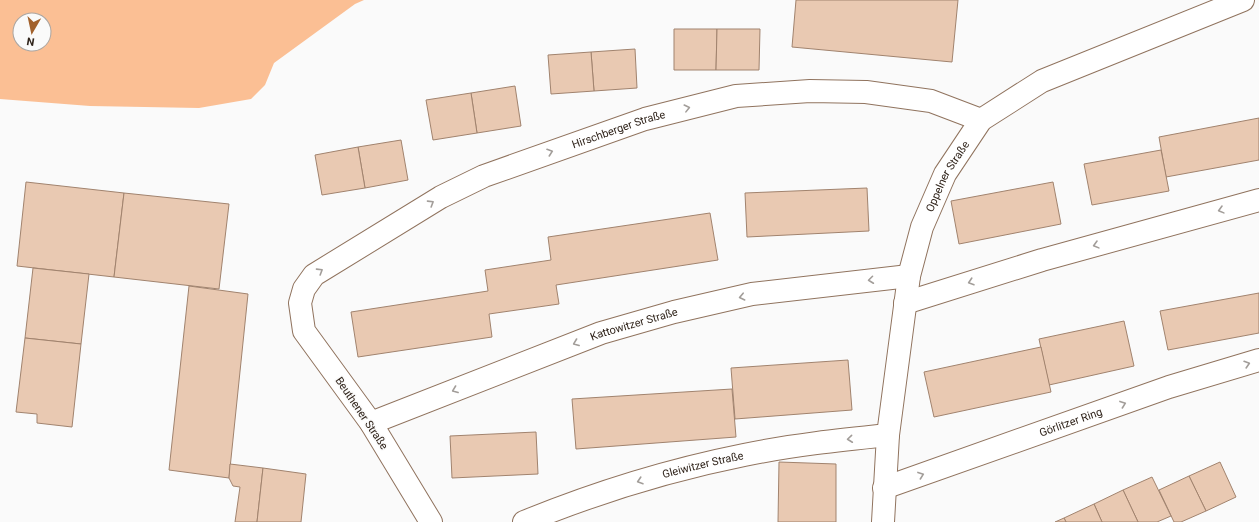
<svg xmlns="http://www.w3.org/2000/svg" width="1259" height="522" viewBox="0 0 1259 522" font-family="Roboto,sans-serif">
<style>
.green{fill:#fbbf94;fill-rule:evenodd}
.building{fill:#e9c9b2;stroke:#a1836e}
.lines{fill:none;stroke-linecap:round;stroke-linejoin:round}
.minor-casing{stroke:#90735e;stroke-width:24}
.minor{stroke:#fff;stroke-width:22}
.oneway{stroke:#a29d99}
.labels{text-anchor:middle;stroke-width:3;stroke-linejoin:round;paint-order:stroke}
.street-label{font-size:11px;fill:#31251c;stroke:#fafafa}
</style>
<rect width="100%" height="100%" fill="#fafafa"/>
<path class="green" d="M 0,0 L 364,0 L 355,4 L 274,63 L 265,85 L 251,99 L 199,108 L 90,106 L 0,99 ZM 20,20 L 44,20 L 44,44 L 20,44 Z"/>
<g class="building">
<path d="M 796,0 L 958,0 L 952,62 L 792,47 Z"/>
<path d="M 674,29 L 717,29 L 716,70 L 674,70 Z"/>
<path d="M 717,29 L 760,29 L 759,70 L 716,70 Z"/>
<path d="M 635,49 L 637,88 L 594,91 L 591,52 Z"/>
<path d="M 591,52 L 594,91 L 551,94 L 548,55 Z"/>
<path d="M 515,86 L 521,126 L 477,133 L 471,93 Z"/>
<path d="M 471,93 L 477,133 L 433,140 L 426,100 Z"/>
<path d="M 1259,118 L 1259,160 L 1166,177 L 1159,137 Z"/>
<path d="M 401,140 L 408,180 L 365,188 L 358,147 Z"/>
<path d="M 358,147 L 365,188 L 322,195 L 315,155 Z"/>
<path d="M 1161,150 L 1169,191 L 1092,205 L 1084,164 Z"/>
<path d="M 26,182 L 124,193 L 114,277 L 17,266 Z"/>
<path d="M 1053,182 L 1061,224 L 959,244 L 951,201 Z"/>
<path d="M 867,188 L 869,231 L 747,237 L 745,193 Z"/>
<path d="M 124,193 L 229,204 L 219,289 L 114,277 Z"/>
<path d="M 710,213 L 718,260 L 556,285 L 559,304 L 489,314 L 492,337 L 358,357 L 351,312 L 488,291 L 485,270 L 551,260 L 548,237 Z"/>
<path d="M 33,268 L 89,274 L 81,344 L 25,338 Z"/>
<path d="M 189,286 L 248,294 L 229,478 L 169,470 Z"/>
<path d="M 1259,293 L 1259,333 L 1168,350 L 1160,311 Z"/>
<path d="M 1124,321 L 1134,366 L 1049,385 L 1039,339 Z"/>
<path d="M 25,338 L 81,344 L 72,427 L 37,423 L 37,414 L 16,412 Z"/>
<path d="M 1041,347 L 1051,392 L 934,417 L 924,372 Z"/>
<path d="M 848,360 L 852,410 L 735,419 L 731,368 Z"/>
<path d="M 732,389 L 736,437 L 576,449 L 572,399 Z"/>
<path d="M 536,432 L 538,474 L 452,478 L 450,436 Z"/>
<path d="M 779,462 L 836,464 L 836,522 L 778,522 Z"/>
<path d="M 1220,462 L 1236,497 L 1206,511 L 1189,476 Z"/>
<path d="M 230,464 L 263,468 L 257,522 L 235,522 L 240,487 L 233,486 L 229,478 Z"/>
<path d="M 263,468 L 306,474 L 301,522 L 257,522 Z"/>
<path d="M 1189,476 L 1206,511 L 1181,522 L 1174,522 L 1159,490 Z"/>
<path d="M 1152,477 L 1171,516 L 1157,522 L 1138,522 L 1123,490 Z"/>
<path d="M 1123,490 L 1138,522 L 1102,522 L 1094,504 Z"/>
<path d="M 1094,504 L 1102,522 L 1066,522 L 1064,518 Z"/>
<path d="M 1064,518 L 1066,522 L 1055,522 Z"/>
</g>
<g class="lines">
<defs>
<g id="minor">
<path d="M 905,303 L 1042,260 L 1259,200"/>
<path id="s1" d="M 371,423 L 601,333 L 674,312 L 752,294 L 909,276"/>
<path id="s2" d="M 884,488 L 1169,387 L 1259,360"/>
<path id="s3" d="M 431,522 L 371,423 L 304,331 L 300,303 L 304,289 L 314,275 L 441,197 L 484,176 L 645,119 L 736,96 L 810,91 L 866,92 L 931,101 L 981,120"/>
<path id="s4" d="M 524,522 C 595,493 669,470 744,455 C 792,445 840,440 888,435"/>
<path id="s5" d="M 883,522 L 888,435 L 909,276 L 922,227 L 945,174 L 981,120 L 1042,81 L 1243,0"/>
</g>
</defs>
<use href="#minor" class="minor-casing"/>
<use href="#minor" class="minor"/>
</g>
<defs><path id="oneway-chevron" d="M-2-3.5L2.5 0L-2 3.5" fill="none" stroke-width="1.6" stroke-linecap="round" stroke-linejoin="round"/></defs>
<g class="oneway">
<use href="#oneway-chevron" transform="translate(687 108) rotate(-14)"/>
<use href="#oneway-chevron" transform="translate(550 152) rotate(-19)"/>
<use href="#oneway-chevron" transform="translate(431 203) rotate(-32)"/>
<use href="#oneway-chevron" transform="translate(1221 210) rotate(165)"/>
<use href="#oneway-chevron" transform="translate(1096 245) rotate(165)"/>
<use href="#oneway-chevron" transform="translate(320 271) rotate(-32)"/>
<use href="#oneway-chevron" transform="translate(871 280) rotate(173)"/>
<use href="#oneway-chevron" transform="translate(971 282) rotate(162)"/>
<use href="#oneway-chevron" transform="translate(742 297) rotate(167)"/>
<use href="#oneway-chevron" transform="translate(576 343) rotate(159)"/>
<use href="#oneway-chevron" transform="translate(1247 364) rotate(-17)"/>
<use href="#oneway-chevron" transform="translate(455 390) rotate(159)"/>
<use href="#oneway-chevron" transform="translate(1123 404) rotate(-20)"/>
<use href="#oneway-chevron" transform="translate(850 439) rotate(174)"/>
<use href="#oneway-chevron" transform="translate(921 475) rotate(-20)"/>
<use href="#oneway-chevron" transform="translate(640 481) rotate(162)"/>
</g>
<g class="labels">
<g class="street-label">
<text dy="4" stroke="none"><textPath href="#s3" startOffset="629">Hirschberger Straße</textPath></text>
<text dy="4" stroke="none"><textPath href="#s5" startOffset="355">Oppelner Straße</textPath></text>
<text dy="4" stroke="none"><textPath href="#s1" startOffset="281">Kattowitzer Straße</textPath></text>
<text transform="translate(362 413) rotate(56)" y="4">Beuthener Straße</text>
<text dy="4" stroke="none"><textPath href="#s2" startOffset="198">Görlitzer Ring</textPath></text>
<text dy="4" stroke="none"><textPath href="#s4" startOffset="188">Gleiwitzer Straße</textPath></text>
</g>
</g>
<g transform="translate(32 32) rotate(189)"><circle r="19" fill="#fafafa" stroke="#aaa5a1"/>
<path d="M0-3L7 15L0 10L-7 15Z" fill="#a2612c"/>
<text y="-6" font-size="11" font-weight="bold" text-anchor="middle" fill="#31251c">N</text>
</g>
</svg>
